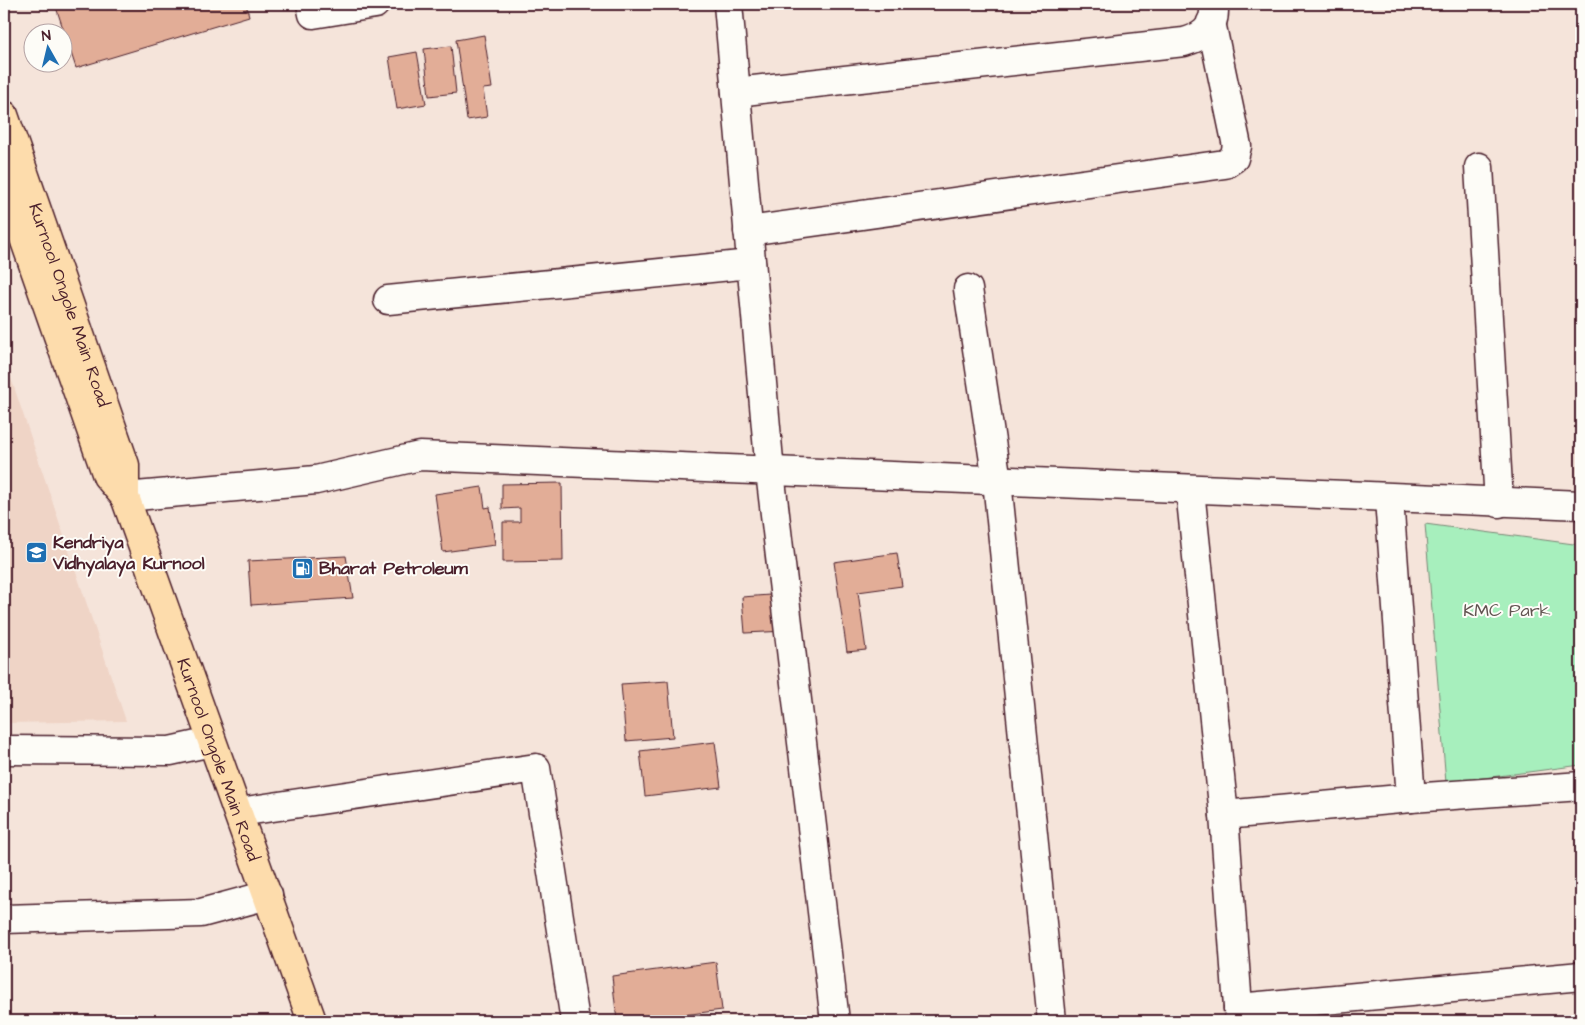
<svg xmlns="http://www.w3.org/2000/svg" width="1585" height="1025" viewBox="0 0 1585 1025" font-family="'Architects Daughter',sans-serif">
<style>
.built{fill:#efd4c6}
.green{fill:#a7efbd;stroke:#788774}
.building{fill:#e2ad97;stroke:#4a1f2b}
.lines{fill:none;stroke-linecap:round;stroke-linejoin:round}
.minor-casing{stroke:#4a1f2b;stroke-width:31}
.primary-casing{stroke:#4a1f2b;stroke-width:31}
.minor{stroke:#fdfcf7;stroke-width:28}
.primary{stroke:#fddcac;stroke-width:28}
.labels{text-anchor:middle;stroke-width:4;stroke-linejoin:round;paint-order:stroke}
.street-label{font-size:18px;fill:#4a1f2b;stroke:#fdfcf7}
.poi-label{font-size:18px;font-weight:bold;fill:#4a1f2b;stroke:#fdfcf7;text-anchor:start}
.park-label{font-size:18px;fill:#615350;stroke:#fdfcf7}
</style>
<rect width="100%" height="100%" fill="#f5e4da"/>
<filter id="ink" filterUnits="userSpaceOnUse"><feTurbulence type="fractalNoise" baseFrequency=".02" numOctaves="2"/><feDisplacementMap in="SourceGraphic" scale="10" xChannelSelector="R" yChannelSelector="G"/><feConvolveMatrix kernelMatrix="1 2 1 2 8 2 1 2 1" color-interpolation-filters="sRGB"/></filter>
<g filter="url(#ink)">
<path class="built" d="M 4,359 L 13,384 L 126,721 L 4,723 Z"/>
<path class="green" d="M 1425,524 L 1581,545 L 1581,765 L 1446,783 Z"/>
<g class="building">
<path d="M 55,4 L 246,4 L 249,16 L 76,68 Z"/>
<path d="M 484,35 L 492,88 L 483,89 L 487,117 L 467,120 L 456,40 Z"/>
<path d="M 451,46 L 456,93 L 429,96 L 424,49 Z"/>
<path d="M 417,52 L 426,104 L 397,109 L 389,57 Z"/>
<path d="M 562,483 L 563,561 L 503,562 L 503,522 L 520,522 L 520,508 L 502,509 L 502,484 Z"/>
<path d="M 482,487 L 485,508 L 490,507 L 495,545 L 443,552 L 435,494 Z"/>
<path d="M 897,553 L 902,586 L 858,592 L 866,650 L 847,652 L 834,562 Z"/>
<path d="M 346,556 L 353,598 L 251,605 L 248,561 Z"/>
<path d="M 784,594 L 786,631 L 745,633 L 742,597 Z"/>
<path d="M 668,681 L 673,737 L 626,741 L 621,684 Z"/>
<path d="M 715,742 L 721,787 L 645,796 L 640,751 Z"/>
<path d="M 716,962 L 722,1010 L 637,1021 L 617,1021 L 612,976 Z"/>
</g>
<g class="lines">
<defs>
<g id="minor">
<path d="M 311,4 L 313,14 L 375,4"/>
<path d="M 728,4 L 770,472 L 835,1021"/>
<path d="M 736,92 L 1184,42 C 1199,38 1214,30 1214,11"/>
<path d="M 1479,167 L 1499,503"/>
<path d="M 748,231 L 1225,164 L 1234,158 L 1237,146 L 1211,22"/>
<path d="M 968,289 L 997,481 L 1052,1021"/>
<path d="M 388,300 L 751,264"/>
<path d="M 1190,490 L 1224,815 L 1239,1021"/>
<path d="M 125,497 L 316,480 L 420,456 L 1581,505"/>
<path d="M 1389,499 L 1411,798"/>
<path d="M 4,750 L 170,751 L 211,742"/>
<path d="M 239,812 L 536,768 L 575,1021"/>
<path d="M 1224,815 L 1411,798 L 1581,786"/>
<path d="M 4,919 L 201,913 L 268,895"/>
<path d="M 1238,1008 L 1581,976"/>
</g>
<g id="primary">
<path id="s1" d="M 4,115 L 125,465 L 125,497 L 312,1021"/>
<path d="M 4,181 L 107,476 L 125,497"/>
</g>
</defs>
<use href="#minor" class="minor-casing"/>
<use href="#primary" class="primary-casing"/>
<use href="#minor" class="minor"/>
<use href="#primary" class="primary"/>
</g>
</g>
<defs>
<symbol id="school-square" viewBox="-11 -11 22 22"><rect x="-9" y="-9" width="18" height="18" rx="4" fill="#1f6fb2" stroke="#fdfcf7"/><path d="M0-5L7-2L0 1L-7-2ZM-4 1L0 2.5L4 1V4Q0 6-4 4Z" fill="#fff"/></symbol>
<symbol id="fuel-square" viewBox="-11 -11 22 22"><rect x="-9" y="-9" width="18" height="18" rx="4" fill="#1f6fb2" stroke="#fdfcf7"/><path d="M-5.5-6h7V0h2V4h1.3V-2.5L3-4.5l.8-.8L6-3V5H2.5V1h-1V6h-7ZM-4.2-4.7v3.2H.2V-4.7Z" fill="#fff"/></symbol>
</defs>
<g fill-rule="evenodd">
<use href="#school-square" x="24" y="540" width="25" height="25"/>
<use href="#fuel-square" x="290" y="556" width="25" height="25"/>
</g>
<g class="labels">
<g class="street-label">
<text dy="6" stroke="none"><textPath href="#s1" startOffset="201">Kurnool Ongole Main Road</textPath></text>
<text dy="6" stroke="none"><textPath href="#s1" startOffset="681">Kurnool Ongole Main Road</textPath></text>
</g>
<g class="poi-label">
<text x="53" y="548">Kendriya<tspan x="53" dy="21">Vidhyalaya Kurnool</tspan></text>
<text x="319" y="574">Bharat Petroleum</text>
</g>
<g class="park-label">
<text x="1507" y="616">KMC Park</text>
</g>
</g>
<rect width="1585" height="1025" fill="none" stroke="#fdfcf7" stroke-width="20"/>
<rect x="10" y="10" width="1565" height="1005" fill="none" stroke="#4a1f2b" stroke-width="2" filter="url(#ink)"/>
<g transform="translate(48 48) rotate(352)"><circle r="24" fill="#fdfcf7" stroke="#b5a4a5"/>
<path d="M0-4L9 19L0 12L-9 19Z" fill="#1f6fb2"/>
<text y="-8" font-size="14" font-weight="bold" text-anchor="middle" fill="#4a1f2b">N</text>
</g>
</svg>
